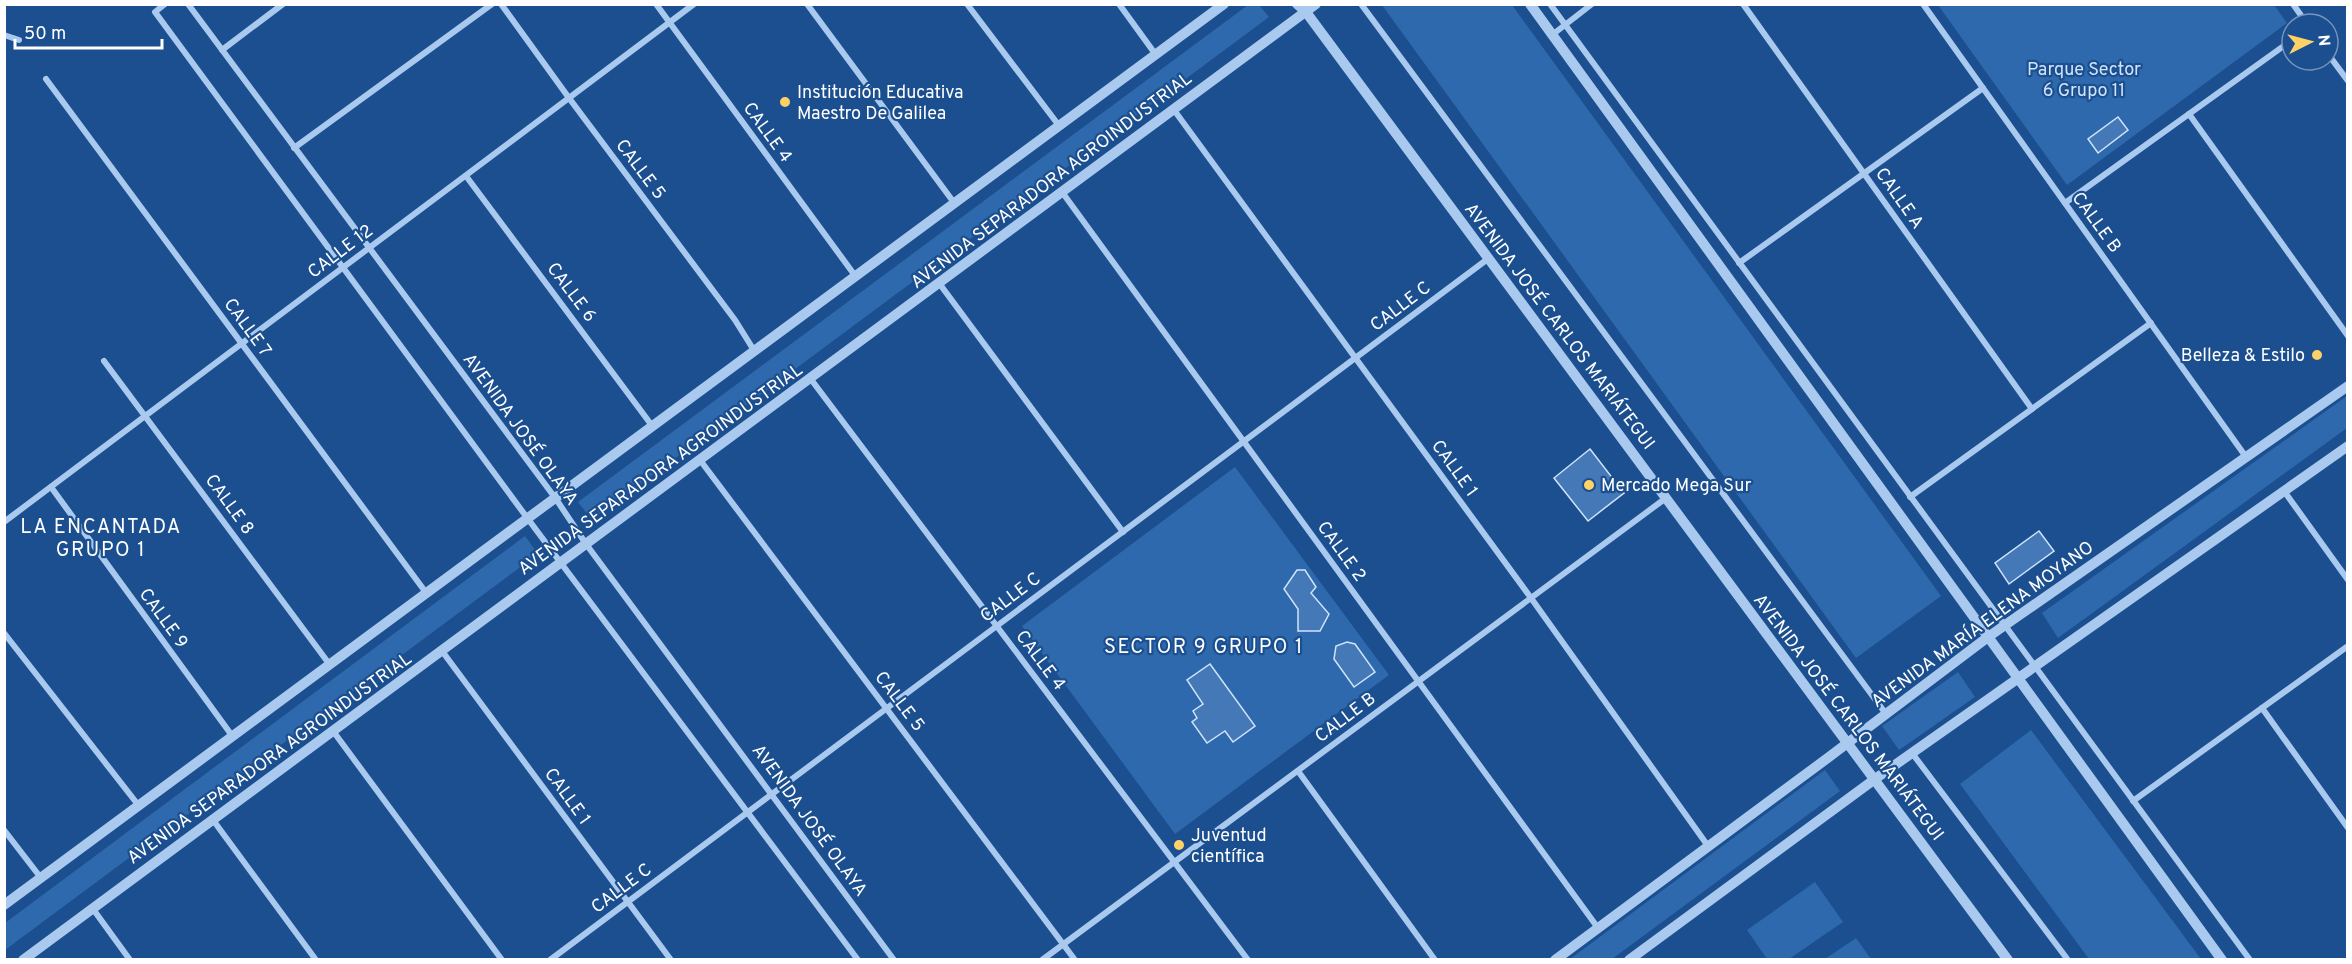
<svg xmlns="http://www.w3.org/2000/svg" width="2352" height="964" viewBox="0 0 2352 964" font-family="Overpass,sans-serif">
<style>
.green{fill:#2e69ad}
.building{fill:#4478b7;stroke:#cfe3fa;stroke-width:1.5}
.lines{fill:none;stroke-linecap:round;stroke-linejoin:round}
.minor{stroke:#a9c9ee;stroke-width:6}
.tertiary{stroke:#a9c9ee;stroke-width:10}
.poi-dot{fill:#ffd166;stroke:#1b4f8f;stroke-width:2}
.labels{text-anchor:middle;stroke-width:4.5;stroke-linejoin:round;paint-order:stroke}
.park-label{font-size:18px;fill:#cfe3fa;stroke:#1b4f8f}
.poi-label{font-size:18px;fill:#fff;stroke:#1b4f8f;text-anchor:start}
.street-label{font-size:18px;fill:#fff;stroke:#1b4f8f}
.neighbourhood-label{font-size:20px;letter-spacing:1.5px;fill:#fff;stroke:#1b4f8f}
</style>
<rect width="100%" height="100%" fill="#1b4f8f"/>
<g class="green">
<path d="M 1248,5 L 1259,5 L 1269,17 L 592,520 L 578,502 Z"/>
<path d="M 1382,5 L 1512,5 L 1941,596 L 1856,658 Z"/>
<path d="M 1938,5 L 2274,5 L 2287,23 L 2067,185 Z"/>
<path d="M 2347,396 L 2347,428 L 2058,638 L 2042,613 Z"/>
<path d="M 1235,467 L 1389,675 L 1175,834 L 1022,626 Z"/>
<path d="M 525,536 L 538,554 L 5,950 L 5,923 Z"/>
<path d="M 1958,672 L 1975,697 L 1899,750 L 1882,726 Z"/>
<path d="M 2031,730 L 2201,959 L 2089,959 L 1960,784 Z"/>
<path d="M 1825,770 L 1840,791 L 1612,959 L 1570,959 Z"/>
<path d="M 1815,882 L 1843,922 L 1789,959 L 1767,959 L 1747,930 Z"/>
<path d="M 1856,938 L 1871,959 L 1825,959 Z"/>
</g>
<g class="building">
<path d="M 2118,117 L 2128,130 L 2098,153 L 2088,139 Z"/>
<path d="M 1590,449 L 1624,493 L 1588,521 L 1554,478 Z"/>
<path d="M 2039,531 L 2054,551 L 2009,584 L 1995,563 Z"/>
<path d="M 1297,570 L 1305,570 L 1316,587 L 1311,593 L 1329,614 L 1320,631 L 1298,631 L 1298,609 L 1284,589 Z"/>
<path d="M 1347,642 L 1355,644 L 1375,672 L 1354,687 L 1334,659 L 1336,646 Z"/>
<path d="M 1210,664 L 1255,726 L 1233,742 L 1225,731 L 1207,743 L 1192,722 L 1197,718 L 1193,711 L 1203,704 L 1187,680 Z"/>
</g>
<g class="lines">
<g class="minor">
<path d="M 165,4 L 155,12 L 528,519 L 858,960"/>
<path d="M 188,4 L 556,499 L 586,544 L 894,960"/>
<path d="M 501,4 L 569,98 L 735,320 L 755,352"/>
<path d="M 656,4 L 856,277"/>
<path d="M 807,4 L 955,204"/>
<path d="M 967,4 L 1060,127"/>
<path d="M 1119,4 L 1156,55"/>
<path d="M 1361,4 L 1886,714"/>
<path d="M 1550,4 L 2250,960"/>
<path d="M 1743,4 L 2032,409"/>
<path d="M 1923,4 L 2246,457"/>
<path d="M 2293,4 L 2307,24"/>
<path d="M 4,35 L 19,40"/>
<path d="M 1552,35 L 1592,4"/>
<path d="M 222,50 L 283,4"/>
<path d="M 2328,54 L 2348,81"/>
<path d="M 46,79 L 427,594"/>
<path d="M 1174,110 L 1531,598 L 1708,846"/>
<path d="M 2189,114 L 2348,336"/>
<path d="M 294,148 L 492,4"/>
<path d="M 466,176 L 653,427"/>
<path d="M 1062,192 L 1598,928"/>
<path d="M 2065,203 L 2292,40"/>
<path d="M 1739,263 L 1983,88"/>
<path d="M 939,283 L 1123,532"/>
<path d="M 104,361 L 330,665"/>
<path d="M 810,378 L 1248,960"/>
<path d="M 700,460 L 1075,960"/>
<path d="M 51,487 L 233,737"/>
<path d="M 2284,491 L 2348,580"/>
<path d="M 1910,497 L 2151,323"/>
<path d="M 4,522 L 694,4"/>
<path d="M 4,633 L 139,806"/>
<path d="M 442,651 L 671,960"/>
<path d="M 2262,708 L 2348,828"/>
<path d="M 333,731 L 502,960"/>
<path d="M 1912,753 L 2068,960"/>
<path d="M 1298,771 L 1435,960"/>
<path d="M 2133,801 L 2348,646"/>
<path d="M 213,820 L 316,960"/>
<path d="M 4,830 L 41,878"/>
<path d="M 93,909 L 130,960"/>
<path d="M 550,960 L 1489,258"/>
<path d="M 1042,960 L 1666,498"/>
</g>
<g class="tertiary">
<path d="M 1297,4 L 1306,12 L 2008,960"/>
<path d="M 1530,4 L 2222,960"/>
<path d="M 4,905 L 1224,4"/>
<path d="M 23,960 L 1316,4"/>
<path d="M 1555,960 L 1829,757 L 1988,637 L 2348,386"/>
<path d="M 1629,960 L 1875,779 L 2348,446"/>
</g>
</g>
<g class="poi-dot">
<circle cx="785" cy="102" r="6"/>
<circle cx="2317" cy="355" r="6"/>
<circle cx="1589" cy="485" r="6"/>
<circle cx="1179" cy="845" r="6"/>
</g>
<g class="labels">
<g class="park-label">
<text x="2084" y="75">Parque Sector<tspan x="2084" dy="21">6 Grupo 11</tspan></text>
</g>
<g class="poi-label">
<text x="797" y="98">Institución Educativa<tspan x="797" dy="21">Maestro De Galilea</tspan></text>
<text x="2305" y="361" text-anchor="end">Belleza &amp; Estilo</text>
<text x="1601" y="491">Mercado Mega Sur</text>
<text x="1191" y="841">Juventud<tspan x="1191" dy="21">científica</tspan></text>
</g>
<g class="street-label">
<text transform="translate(768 132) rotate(54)" y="6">CALLE 4</text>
<text transform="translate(641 169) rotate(53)" y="6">CALLE 5</text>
<text transform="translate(1051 180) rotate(-37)" y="6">AVENIDA SEPARADORA AGROINDUSTRIAL</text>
<text transform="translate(1900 198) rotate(55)" y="6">CALLE A</text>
<text transform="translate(2097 222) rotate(54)" y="6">CALLE B</text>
<text transform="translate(340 251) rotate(-37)" y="6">CALLE 12</text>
<text transform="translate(572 292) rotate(53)" y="6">CALLE 6</text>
<text transform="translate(1400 306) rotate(-37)" y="6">CALLE C</text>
<text transform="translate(1560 326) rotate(53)" y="6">AVENIDA JOSÉ CARLOS MARIÁTEGUI</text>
<text transform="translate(248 327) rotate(54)" y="6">CALLE 7</text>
<text transform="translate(521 429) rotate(54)" y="6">AVENIDA JOSÉ OLAYA</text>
<text transform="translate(1455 468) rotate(54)" y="6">CALLE 1</text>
<text transform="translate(660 469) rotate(-36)" y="6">AVENIDA SEPARADORA AGROINDUSTRIAL</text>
<text transform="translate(230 504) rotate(54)" y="6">CALLE 8</text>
<text transform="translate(1342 551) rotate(54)" y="6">CALLE 2</text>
<text transform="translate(1010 597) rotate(-37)" y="6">CALLE C</text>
<text transform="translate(164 618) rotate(54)" y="6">CALLE 9</text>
<text transform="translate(1982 624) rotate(-36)" y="6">AVENIDA MARÍA ELENA MOYANO</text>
<text transform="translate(1041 660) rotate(53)" y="6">CALLE 4</text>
<text transform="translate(900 701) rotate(53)" y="6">CALLE 5</text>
<text transform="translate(1345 717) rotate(-37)" y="6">CALLE B</text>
<text transform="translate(1849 717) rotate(53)" y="6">AVENIDA JOSÉ CARLOS MARIÁTEGUI</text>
<text transform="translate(269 758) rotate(-36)" y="6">AVENIDA SEPARADORA AGROINDUSTRIAL</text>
<text transform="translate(568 796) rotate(54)" y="6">CALLE 1</text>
<text transform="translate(810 820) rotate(54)" y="6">AVENIDA JOSÉ OLAYA</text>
<text transform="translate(621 888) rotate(-37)" y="6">CALLE C</text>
</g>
<g class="neighbourhood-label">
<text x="101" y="533">LA ENCANTADA<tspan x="101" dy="23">GRUPO 1</tspan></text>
<text x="1204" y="653">SECTOR 9 GRUPO 1</text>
</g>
</g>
<rect width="2352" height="964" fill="none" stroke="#ffffff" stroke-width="12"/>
<g transform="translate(2310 42) rotate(84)"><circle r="28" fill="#1b4f8f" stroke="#7695bc" stroke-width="1.5"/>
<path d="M0-4.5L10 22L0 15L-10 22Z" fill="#ffd166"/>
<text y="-9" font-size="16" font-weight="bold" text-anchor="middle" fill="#ffffff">N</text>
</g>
<path d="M15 39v9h147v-9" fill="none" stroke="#ffffff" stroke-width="3"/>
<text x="24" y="39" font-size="18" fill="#ffffff" stroke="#1b4f8f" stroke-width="4.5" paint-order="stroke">50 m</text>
</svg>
